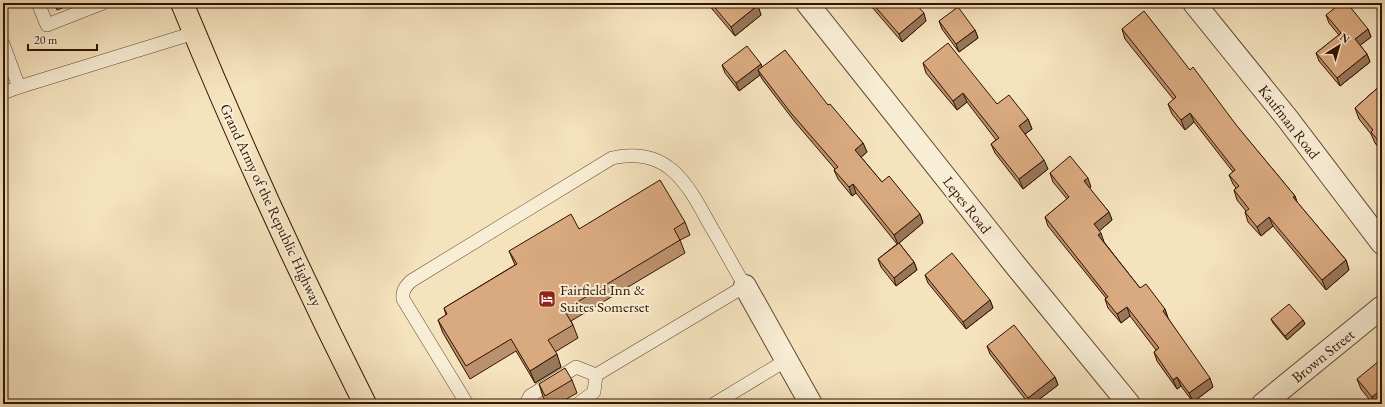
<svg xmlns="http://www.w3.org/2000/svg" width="1385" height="407" viewBox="0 0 1385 407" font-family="'EB Garamond',serif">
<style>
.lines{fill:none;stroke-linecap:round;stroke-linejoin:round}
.service-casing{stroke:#634630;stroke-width:14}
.minor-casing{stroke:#634630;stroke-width:24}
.primary-casing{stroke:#321201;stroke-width:24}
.service{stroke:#f8edd5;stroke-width:13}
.minor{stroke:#f8edd5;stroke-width:22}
.primary{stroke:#f5e3be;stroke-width:22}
.wall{fill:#bb916d;stroke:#321201}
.shaded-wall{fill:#987659;stroke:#321201}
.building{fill:#d9a97f;stroke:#321201}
.labels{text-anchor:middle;stroke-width:4;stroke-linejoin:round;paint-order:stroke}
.street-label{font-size:15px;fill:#321201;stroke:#f8edd5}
.poi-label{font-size:15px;fill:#321201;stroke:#f8edd5;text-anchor:start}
</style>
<rect width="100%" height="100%" fill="#f5e3be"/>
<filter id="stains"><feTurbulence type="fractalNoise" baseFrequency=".005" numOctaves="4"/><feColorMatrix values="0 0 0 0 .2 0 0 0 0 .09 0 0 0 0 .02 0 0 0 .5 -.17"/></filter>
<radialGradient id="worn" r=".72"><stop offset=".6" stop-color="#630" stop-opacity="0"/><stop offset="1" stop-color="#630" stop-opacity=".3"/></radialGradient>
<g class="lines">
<defs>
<g id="service">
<path d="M 38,3 L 47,25 L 103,3"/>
<path d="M 3,44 L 19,87 L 3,93"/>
<path d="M 19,87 L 194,33"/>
<path d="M 467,404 L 403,299 C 402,291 405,287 411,281 L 612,158 C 668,146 687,183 710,225 C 722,245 733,266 745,286 L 596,375"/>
<path d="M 526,404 L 530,396 L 576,367 L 596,375 L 594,392 L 578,404"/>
<path d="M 714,404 L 785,361"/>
</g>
<g id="minor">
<path d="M 807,3 L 1016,266 L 1129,404"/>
<path d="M 1194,3 L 1287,118 L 1382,243"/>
<path d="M 745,286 L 811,404"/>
<path d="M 1263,404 L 1382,307"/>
</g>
<path id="primary" d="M 182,3 C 238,139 299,273 365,404"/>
</defs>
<use href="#service" class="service-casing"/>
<use href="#minor" class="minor-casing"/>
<use href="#primary" class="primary-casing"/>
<use href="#service" class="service"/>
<use href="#minor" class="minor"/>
<use href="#primary" class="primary"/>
</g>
<g class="wall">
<path d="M 54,3 L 75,3 L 57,10 Z"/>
<path d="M 707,3 L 756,3 L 761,15 L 735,36 Z"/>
<path d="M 870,3 L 915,3 L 926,21 L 902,42 L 871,6 Z"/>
<path d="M 1326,15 L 1368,29 L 1371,37 L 1360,45 L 1367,54 L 1370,62 L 1340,86 L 1319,61 L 1316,53 L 1339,35 L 1329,23 Z"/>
<path d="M 939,21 L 975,30 L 978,38 L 959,52 L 942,29 Z"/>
<path d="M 1122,29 L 1190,70 L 1295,196 L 1297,202 L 1346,260 L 1349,270 L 1326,290 L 1273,226 L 1261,236 L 1248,222 L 1245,212 L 1246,211 L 1237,200 L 1234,190 L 1236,188 L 1233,184 L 1229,175 L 1233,172 L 1194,122 L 1185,130 L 1172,114 L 1168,104 L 1174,100 L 1125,39 Z"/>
<path d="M 923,63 L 997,104 L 1028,119 L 1032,129 L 1025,134 L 1048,169 L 1023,189 L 995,153 L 991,144 L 996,140 L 967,102 L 957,110 L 926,73 Z"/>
<path d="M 761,64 L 762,67 L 828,105 L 863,143 L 867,152 L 861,157 L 882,182 L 920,214 L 923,223 L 899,243 L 914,262 L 917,270 L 896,286 L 881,267 L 878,259 L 897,244 L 856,193 L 852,196 L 838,179 L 834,170 L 835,169 L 795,122 L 762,79 L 760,75 L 739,91 L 725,73 L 722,65 Z"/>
<path d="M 1382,84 L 1382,152 L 1375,143 L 1371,134 L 1359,119 L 1355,108 Z"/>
<path d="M 1050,173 L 1091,187 L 1089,188 L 1109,212 L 1112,220 L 1099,231 L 1104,242 L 1140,288 L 1165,309 L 1168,318 L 1213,387 L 1193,402 L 1181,386 L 1177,389 L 1157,361 L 1154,352 L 1156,350 L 1130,316 L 1121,323 L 1108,308 L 1105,299 L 1106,298 L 1048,226 L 1045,217 L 1067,199 L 1053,182 Z"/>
<path d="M 685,222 L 690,235 L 680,240 L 685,253 L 571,321 L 573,325 L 578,338 L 555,352 L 561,367 L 535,383 L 516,351 L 470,379 L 443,333 L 438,320 L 446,315 L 444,308 L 515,265 L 509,251 L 579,229 Z"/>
<path d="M 925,275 L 990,300 L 993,308 L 966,329 L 928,283 Z"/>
<path d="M 1271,319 L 1303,320 L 1305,324 L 1287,340 L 1273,323 Z"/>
<path d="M 987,346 L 1055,377 L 1058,385 L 1033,404 L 1029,404 L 990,354 Z"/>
<path d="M 1382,363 L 1382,403 L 1381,404 L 1373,404 L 1361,389 L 1357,379 Z"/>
<path d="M 572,380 L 577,393 L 558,404 L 547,404 L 543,397 L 539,384 Z"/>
</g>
<g class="shaded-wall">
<path d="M 697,3 L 702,3 L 698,6 Z"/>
<path d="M 758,5 L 761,15 L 735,36 L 731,27 Z"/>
<path d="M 924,13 L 926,21 L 902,42 L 899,34 Z"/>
<path d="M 1368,29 L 1371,37 L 1358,47 L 1355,39 Z"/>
<path d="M 975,30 L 978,38 L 959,52 L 956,44 Z"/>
<path d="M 1367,54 L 1370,62 L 1340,86 L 1337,78 Z"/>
<path d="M 761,64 L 764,72 L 758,70 L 760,75 L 739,91 L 736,83 Z"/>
<path d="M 963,93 L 967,102 L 957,110 L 953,101 Z"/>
<path d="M 1190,113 L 1194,122 L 1185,130 L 1181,120 Z"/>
<path d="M 1028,119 L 1032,129 L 1022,136 L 1019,126 Z"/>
<path d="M 863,143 L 867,152 L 858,160 L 855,150 Z"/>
<path d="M 1044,160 L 1048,169 L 1023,189 L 1019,179 Z"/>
<path d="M 1088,178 L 1091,187 L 1087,190 L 1084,181 Z"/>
<path d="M 853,184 L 856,193 L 852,196 L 849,187 Z"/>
<path d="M 1295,196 L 1298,205 L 1293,197 Z"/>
<path d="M 1109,212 L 1112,220 L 1097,233 L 1094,224 Z"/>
<path d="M 920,214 L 923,223 L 898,244 L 894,235 Z"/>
<path d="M 1269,217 L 1273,226 L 1261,236 L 1257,227 Z"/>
<path d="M 1101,233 L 1104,242 L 1101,244 L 1098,235 Z"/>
<path d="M 1346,260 L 1349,270 L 1326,290 L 1322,280 Z"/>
<path d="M 914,262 L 917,270 L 896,286 L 894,278 Z"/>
<path d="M 990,300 L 993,308 L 966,329 L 963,322 Z"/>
<path d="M 1127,307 L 1130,316 L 1121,323 L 1117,314 Z"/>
<path d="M 1165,309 L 1168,318 L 1166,320 L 1163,311 Z"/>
<path d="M 1303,320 L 1305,324 L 1287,340 L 1285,336 Z"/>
<path d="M 557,354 L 561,367 L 535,383 L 530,371 Z"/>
<path d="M 1055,377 L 1058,385 L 1033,404 L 1030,404 L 1028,398 Z"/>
<path d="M 1177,377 L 1181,386 L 1177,389 L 1173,380 Z"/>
<path d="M 1210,378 L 1213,387 L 1193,402 L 1189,393 Z"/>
<path d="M 1382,389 L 1382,403 L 1381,404 L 1374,404 L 1372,397 Z"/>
</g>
<g class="building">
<path d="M 711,3 L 756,3 L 758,5 L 731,27 Z"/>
<path d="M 872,3 L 915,3 L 924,13 L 899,34 Z"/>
<path d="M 1341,3 L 1347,3 L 1368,29 L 1355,39 L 1367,54 L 1337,78 L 1316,53 L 1341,33 L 1326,15 Z"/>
<path d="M 958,7 L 975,30 L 956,44 L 939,21 Z"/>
<path d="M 1144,11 L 1190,70 L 1193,67 L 1237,126 L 1295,196 L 1293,197 L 1346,260 L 1322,280 L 1269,217 L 1257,227 L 1245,212 L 1249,209 L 1234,190 L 1239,186 L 1229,175 L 1235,170 L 1190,113 L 1181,120 L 1168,104 L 1176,97 L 1122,29 Z"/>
<path d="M 948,43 L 997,104 L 1009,95 L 1028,119 L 1019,126 L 1044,160 L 1019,179 L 991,144 L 999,138 L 963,93 L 953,101 L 923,63 Z"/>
<path d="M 747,46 L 761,64 L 736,83 L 722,65 Z"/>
<path d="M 785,50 L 828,105 L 830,104 L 863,143 L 855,150 L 882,182 L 889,176 L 920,214 L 894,235 L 853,184 L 849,187 L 834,170 L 838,167 L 791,113 L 758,70 Z"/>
<path d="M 1382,84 L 1382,145 L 1371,132 L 1373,130 L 1355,108 Z"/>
<path d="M 1070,156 L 1088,178 L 1084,181 L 1109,212 L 1094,224 L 1101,233 L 1098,235 L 1140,288 L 1146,284 L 1165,309 L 1163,311 L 1210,378 L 1189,393 L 1177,377 L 1173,380 L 1154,352 L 1159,348 L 1127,307 L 1117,314 L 1105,299 L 1108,297 L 1045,217 L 1069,197 L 1050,173 Z"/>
<path d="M 660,180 L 685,222 L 674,229 L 680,240 L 564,310 L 573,325 L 548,340 L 557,354 L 530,371 L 511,339 L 466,366 L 438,320 L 447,314 L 444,308 L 517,264 L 509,251 L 571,214 L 579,229 Z"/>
<path d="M 899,243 L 914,262 L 894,278 L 878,259 Z"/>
<path d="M 952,253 L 990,300 L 963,322 L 925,275 Z"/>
<path d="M 1289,304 L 1303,320 L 1285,336 L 1271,319 Z"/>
<path d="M 1014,325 L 1055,377 L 1028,398 L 987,346 Z"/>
<path d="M 1379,361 L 1381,364 L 1382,363 L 1382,389 L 1372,397 L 1357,379 Z"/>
<path d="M 565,368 L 572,380 L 545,396 L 539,384 Z"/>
</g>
<defs>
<symbol id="hotel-square" viewBox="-11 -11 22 22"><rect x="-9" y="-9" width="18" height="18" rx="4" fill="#8f2418" stroke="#f8edd5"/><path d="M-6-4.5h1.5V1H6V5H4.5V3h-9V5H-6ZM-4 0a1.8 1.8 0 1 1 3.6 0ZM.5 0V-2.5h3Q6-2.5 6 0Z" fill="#fff"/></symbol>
</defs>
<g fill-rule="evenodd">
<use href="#hotel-square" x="537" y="289" width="20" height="20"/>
</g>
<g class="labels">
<g class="street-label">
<text transform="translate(1289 122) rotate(52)" y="5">Kaufman Road</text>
<text transform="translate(271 205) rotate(65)" y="5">Grand Army of the Republic Highway</text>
<text transform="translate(967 205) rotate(52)" y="5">Lepes Road</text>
<text transform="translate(1323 356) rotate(-39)" y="5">Brown Street</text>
</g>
<g class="poi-label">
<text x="560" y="295">Fairfield Inn &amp;<tspan x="560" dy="17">Suites Somerset</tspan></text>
</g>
</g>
<rect width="1385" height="407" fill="none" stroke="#f5e3be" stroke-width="16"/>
<rect x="4" y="4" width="1377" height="399" fill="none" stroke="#321201" stroke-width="2"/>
<rect x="8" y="8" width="1369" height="391" fill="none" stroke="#321201"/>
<g transform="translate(1339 46) rotate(37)" stroke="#f8edd5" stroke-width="3" paint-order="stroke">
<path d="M0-3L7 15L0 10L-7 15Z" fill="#321201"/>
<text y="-6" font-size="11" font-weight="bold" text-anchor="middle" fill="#321201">N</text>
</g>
<path d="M28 44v6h69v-6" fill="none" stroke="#321201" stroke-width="2"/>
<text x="34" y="44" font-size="12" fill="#321201" stroke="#f8edd5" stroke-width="3" paint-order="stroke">20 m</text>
<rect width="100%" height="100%" filter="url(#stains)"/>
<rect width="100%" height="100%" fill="url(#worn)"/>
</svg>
